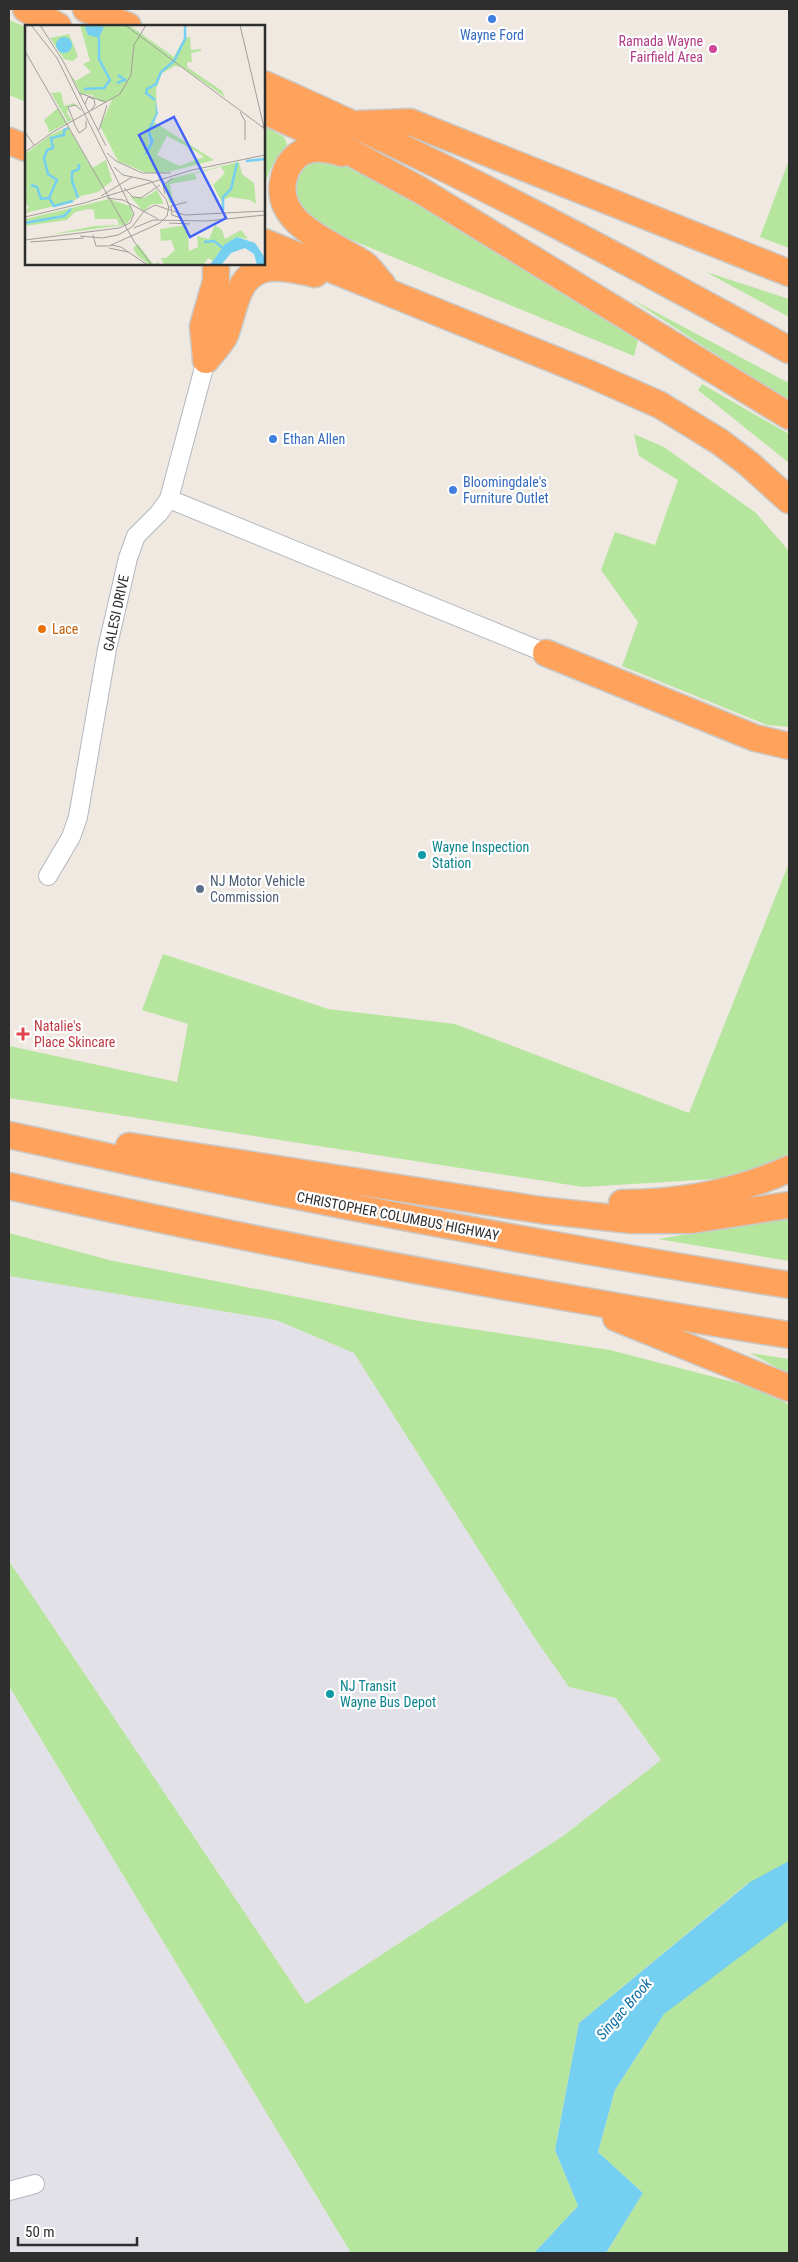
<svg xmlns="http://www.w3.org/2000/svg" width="798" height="2262" viewBox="0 0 798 2262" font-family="'Roboto Condensed',sans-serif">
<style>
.industrial{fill:#e3e1e8}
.green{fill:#b6e59e}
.water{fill:#75cff0}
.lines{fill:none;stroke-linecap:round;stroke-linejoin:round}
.minor-casing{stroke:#b4b7c1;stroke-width:20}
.highway-casing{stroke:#c9c9c9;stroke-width:29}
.minor{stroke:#fff;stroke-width:18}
.highway{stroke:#ffa35c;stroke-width:26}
.shop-dot{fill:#3f7fe0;stroke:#fff;stroke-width:2}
.hotel-dot{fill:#d1479c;stroke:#fff;stroke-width:2}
.food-dot{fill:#e8710a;stroke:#fff;stroke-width:2}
.culture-dot{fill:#0f9aa8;stroke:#fff;stroke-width:2}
.service-dot{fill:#5c6f8a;stroke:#fff;stroke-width:2}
.health-dot{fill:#e0444e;stroke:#fff;stroke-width:2}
.labels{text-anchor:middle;stroke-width:4.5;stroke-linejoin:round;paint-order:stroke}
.shop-label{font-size:14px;fill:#366cbe;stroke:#fff;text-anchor:start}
.hotel-label{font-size:14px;fill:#b23c85;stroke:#fff;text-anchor:end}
.street-label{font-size:14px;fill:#2e2e2e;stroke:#fff}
.food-label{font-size:14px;fill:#c56008;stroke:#fff;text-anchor:start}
.culture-label{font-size:14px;fill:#0d838f;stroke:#fff;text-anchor:start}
.service-label{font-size:14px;fill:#4e5e75;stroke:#fff;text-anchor:start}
.health-label{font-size:14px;fill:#be3a42;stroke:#fff;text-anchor:start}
.water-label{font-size:15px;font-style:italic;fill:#0d6fa3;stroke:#fff}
.inset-river{fill:none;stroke:#75cff0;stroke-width:2.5}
.inset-road{fill:none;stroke:#a29e99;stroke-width:1}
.view{fill:#4264fb;fill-opacity:0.15;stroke:#4264fb;stroke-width:2.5}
.inset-edge{fill:none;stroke:#2e2e2e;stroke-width:2.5}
</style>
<rect width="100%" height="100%" fill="#efe9e1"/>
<g class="industrial">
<path d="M 9,1276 L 276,1320 L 354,1353 L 534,1637 L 569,1687 L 616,1698 L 661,1760 L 563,1836 L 306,2004 L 9,1561 Z"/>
<path d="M 9,1686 L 351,2253 L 9,2253 Z"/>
</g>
<g class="green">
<path d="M 9,20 L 26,27 L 26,102 L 9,95 Z"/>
<path d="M 264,126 L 284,137 L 287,144 L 286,149 L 280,154 L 271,168 L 264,186 Z"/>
<path d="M 316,159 L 344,163 L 495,249 L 638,340 L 634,356 L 310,223 L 297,211 C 295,185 290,173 316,159 Z"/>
<path d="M 789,160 L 789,248 L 760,237 Z"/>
<path d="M 706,272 L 789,299 L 789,317 Z"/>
<path d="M 631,299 L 789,383 L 789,402 Z"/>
<path d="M 702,384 L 789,434 L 789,463 L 698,390 Z"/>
<path d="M 634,434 L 664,447 L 756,513 L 789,551 L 789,727 L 767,725 L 622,666 L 638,622 L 601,570 L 615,532 L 655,545 L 678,480 L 639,456 Z"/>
<path d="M 789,863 L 789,1154 L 748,1177 L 583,1187 L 9,1098 L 9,1046 L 177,1082 L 188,1024 L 142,1010 L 163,954 L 328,1009 L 455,1024 L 689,1113 Z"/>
<path d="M 789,1217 L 789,1261 L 658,1239 Z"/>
<path d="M 9,1233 L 109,1260 L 413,1320 L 610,1350 L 764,1390 L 789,1405 L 789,2253 L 606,2253 L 643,2193 L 598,2152 L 615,2090 L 748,1883 L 579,2023 L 555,2150 L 578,2206 L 534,2253 L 351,2253 L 9,1686 L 9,1561 L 306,2004 L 563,1836 L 661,1760 L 616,1698 L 569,1687 L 534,1637 L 354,1353 L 276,1320 L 9,1276 Z"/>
<path d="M 750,1353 L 789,1359 L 789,1374 Z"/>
</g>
<path class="water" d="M 789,1861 L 789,1920 L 664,2014 L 615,2090 L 598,2152 L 643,2193 L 606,2253 L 534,2253 L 578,2206 L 555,2150 L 579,2023 L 750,1882 Z"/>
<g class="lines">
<defs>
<g id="minor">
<path d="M 169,499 L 546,653"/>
<path d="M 48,876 L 71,837 L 78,817 L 107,649 L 128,558 L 136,536 L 159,513 L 169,499 L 206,360"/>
<path d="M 9,2191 L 35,2184"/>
</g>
<g id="highway">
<path d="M 26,9 L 58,26"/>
<path d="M 86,9 L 128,26"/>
<path d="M 264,84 C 444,163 617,255 789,350"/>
<path d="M 264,111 L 324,138 L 420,190 L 789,416"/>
<path d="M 358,124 L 410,122 L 789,273"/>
<path d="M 9,141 L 26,148"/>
<path d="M 342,153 C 328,149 311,145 298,155 C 290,161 286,169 284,177 C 271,224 334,244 364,264 C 371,269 376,278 382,284"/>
<path d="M 264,242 L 590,374 L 660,405 L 720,442 L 749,464 L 789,500"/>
<path d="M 206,360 C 212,352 221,344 225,335 C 235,309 236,272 269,268 C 284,266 301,271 315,274"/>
<path d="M 206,360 L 203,326 L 216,281 L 216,264"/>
<path d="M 546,653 L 755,738 L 789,746"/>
<path d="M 9,1135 C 267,1193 527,1243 789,1285"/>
<path d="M 129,1146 L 540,1210 L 631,1220 L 692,1220 L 789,1205"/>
<path d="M 9,1186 C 267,1245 528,1293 789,1335"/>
<path d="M 622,1203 C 680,1203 736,1193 789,1169"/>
<path d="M 616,1318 L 789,1388"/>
</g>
</defs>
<use href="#minor" class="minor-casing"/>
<use href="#highway" class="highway-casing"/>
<use href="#minor" class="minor"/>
<use href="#highway" class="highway"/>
</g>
<g class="shop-dot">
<circle cx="492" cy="19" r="5"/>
<circle cx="273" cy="439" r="5"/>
<circle cx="453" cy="490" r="5"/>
</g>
<circle class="hotel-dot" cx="713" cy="49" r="5"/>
<circle class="food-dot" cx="42" cy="629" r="5"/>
<g class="culture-dot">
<circle cx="422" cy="855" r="5"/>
<circle cx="330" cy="1694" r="5"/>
</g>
<circle class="service-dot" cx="200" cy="889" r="5"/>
<path class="health-dot" d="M20.5 1026.5h5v5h5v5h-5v5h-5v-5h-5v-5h5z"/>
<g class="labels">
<g class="shop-label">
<text x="492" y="40" text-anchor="middle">Wayne Ford</text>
<text x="283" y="444">Ethan Allen</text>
<text x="463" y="487">Bloomingdale's<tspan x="463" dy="16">Furniture Outlet</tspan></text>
</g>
<g class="hotel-label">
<text x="703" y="46">Ramada Wayne<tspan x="703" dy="16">Fairfield Area</tspan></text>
</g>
<g class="street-label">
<text transform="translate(116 613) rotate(-78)" y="5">GALESI DRIVE</text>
<text transform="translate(398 1216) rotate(11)" y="5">CHRISTOPHER COLUMBUS HIGHWAY</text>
</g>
<g class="food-label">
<text x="52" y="634">Lace</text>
</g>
<g class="culture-label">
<text x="432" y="852">Wayne Inspection<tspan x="432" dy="16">Station</tspan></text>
<text x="340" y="1691">NJ Transit<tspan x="340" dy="16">Wayne Bus Depot</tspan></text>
</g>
<g class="service-label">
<text x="210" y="886">NJ Motor Vehicle<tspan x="210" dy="16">Commission</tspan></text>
</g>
<g class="health-label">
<text x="34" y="1031">Natalie's<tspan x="34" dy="16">Place Skincare</tspan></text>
</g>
<g class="water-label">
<text transform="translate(624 2009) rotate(-49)" y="5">Singac Brook</text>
</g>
</g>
<g transform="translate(25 25)">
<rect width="240" height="240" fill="#efe9e1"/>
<path d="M 55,0 L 104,0 L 149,32 L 159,13 L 165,12 L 166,25 L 176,24 L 176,26 L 166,28 L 167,37 L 162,37 L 162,42 L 197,66 L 200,72 L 157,42 L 150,41 L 137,48 L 131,64 L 132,88 L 122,106 L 125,124 L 129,116 L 125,108 L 129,97 L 189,135 L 143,147 L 121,148 L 93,136 L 75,101 L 87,75 L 76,77 L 67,70 L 56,69 L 45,49 L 51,56 L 66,47 L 58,39 L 65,36 ZM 142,111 L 172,127 L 179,132 L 154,141 L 132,130 ZM 44,9 L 53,31 L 48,36 L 39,34 L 25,13 ZM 36,67 L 39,81 L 48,78 L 54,81 L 44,80 L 42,88 L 47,95 L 43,97 L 26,68 ZM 33,83 L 42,98 L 23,108 L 24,105 L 19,95 ZM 43,102 L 67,143 L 81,135 L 87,156 L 73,167 L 56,171 L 47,177 L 0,188 L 4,182 L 0,177 L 1,128 L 27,109 ZM 214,137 L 217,149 L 229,158 L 231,179 L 225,175 L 205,172 L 196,176 L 188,160 L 200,148 L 196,142 L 169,149 L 172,154 L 145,159 L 148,177 L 145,179 L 139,161 L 148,153 ZM 132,165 L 139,179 L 127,179 L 118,186 L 105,171 L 119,173 ZM 84,174 L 105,181 L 108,190 L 101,200 L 98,198 L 99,200 L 23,210 L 69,201 L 94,200 L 92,194 L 70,194 L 69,185 L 63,184 L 50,187 L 42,195 L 0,201 L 0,194 ZM 162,200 L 164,226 L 173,222 L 172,211 L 184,214 L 190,200 L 197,205 L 200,214 L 216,205 L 223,214 L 212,212 L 200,219 L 188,236 L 183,233 L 178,240 L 139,240 L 136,233 L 141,233 L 150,225 L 146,215 L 136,216 L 135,204 ZM 113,219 L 127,238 L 131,240 L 133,236 L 135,240 L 124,240 L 112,230 L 108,223 Z" fill="#b6e59e" fill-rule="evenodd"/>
<path d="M 64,0 L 79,2 L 74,13 L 63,10 L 59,0 ZM31 20a8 8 0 1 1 16 0a8 8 0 1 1-16 0ZM 130,74 L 133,88 L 125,107 L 129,116 L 124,126 L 81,163 L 119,130 L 125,118 L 122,106 L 131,88 ZM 212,212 L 230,218 L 240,233 L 240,240 L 232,240 L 229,229 L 220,223 L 206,228 L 196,240 L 185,240 L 200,219 Z" fill="#75cff0"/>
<path class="inset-river" d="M 92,58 L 100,55 L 93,50M 59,64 L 79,63 L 85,55 L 74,34 L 74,13M 130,75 L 121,68 L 122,64 L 131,59 L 136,47 L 149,36 L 160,14 L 160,0M 43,103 L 39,105 L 39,110 L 26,113 L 28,123 L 22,125 L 19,133 L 23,149 L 32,155 L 24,173 L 29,181 L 48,176M 221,136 L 240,134M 6,160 L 12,162 L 16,174 L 24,173M 53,173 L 47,156 L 47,147 L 54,144 L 54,139M 198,185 L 198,172 L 206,164 L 212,138M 0,198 L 39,191 L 46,184M 179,217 L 189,216 L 198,223"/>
<path class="inset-road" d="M 15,0 L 38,36 L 81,121M 100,0 L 240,104M 215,0 L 240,107M 0,26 L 110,218 L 127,240M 54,68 L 81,77M 60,79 L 63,72 L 69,74 L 70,80 L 66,85M 215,87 L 220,96 L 220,115M 48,96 L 54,108 L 61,103 L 61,96M 49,97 L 43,82 L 50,80 L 56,85M 74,105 L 82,80M 0,107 L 9,120M 0,127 L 28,107 L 95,69 L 106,50 L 109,20 L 121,0M 82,128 L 91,136 L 117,148 L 146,148M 89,142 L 98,150 L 126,156 L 141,174 L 144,183M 99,163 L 108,172 L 116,173 L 135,160M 140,169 L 138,160 L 148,153M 76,171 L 107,152M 82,173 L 98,175 L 133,194M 0,192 L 59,178 L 167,145 L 240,130M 156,193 L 147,190 L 146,181 L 162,177M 144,198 L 165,199M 109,203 L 128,195 L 182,196 L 240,190M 68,210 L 71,221 L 84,221 L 135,198 L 142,191 L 144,181M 55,211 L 77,213 L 93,210 L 107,202 L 119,186 L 130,180 L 160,190 L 240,186M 0,215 L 94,203 L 105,198 L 109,189 L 32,33 L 6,0M 5,217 L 59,213M 86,220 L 96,222 L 121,239M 84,223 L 103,227"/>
<path class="view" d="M 149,92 L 201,193 L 165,212 L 114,110 Z"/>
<rect width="240" height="240" class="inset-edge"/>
</g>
<rect width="798" height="2262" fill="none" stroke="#2e2e2e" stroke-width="20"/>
<path d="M18 2237v8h119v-8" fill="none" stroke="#2e2e2e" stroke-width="2.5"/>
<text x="25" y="2237" font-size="15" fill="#2e2e2e" stroke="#ffffff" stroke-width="4" paint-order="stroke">50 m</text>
</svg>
